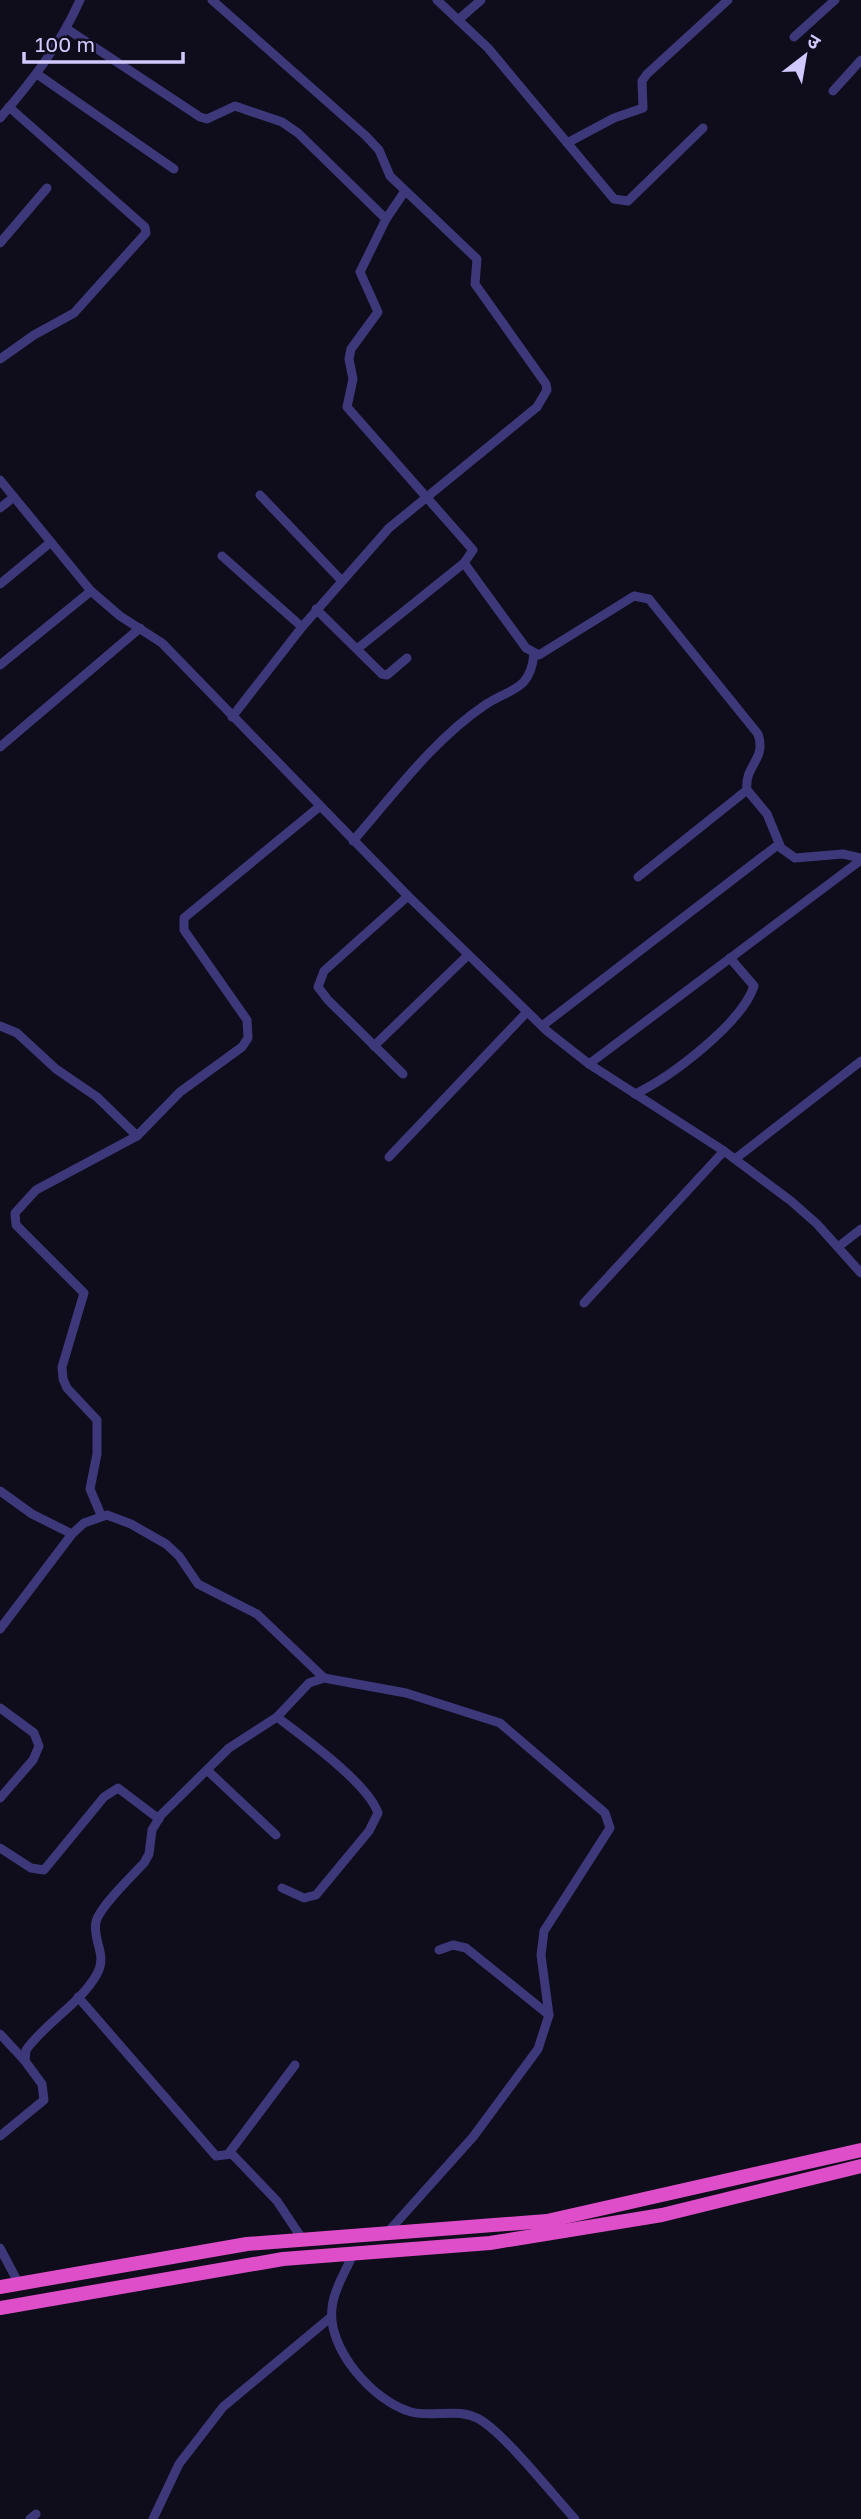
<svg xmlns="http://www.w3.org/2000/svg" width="861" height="2519" viewBox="0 0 861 2519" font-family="'Golos Text','Noto Sans Devanagari',sans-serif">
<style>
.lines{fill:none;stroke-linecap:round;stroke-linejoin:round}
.minor{stroke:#3d387a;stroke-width:9}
.trunk{stroke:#de4ec8;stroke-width:14}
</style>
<rect width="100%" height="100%" fill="#0f0c1c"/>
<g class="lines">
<g class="minor">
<path d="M 212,0 L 366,136 L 379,150 L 390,176 L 477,259 L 475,284 L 546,384 L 547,390 L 537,407 L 389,528 L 302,627 L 232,717"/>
<path d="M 437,0 L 488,48 L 614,199 L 628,201 L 703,128"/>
<path d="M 458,20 L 481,0"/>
<path d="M 67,29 L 200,117 L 207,119 L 235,106 L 282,122 L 298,133 L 386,219"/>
<path d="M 794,37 L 835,0"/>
<path d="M 37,74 L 174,169"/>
<path d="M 833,91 L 861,60"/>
<path d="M 0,118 C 32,81 60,45 80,0"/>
<path d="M 567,143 L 614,118 L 643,108 L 642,81 L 647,74 L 728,0"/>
<path d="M 0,243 L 47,188"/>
<path d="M 0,359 L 34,335 L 74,313 L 146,233 L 145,227 L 9,107"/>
<path d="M 0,480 L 91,591 L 120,616 L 162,643 L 408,896 L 547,1031 L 589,1064 L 724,1151 L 791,1201 L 817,1224 L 861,1273"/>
<path d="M 260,495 L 341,580"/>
<path d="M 0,508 L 14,497"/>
<path d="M 222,556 L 302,627"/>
<path d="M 464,563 L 526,648 L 539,655 L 634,596 L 649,599 L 758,734 C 767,760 744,765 747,790 L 767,814 L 781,848 L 795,858 L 843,854 L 861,858"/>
<path d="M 0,584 L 51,542"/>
<path d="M 316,609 L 382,674 L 387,675 L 407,658"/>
<path d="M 357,649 L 464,563 L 473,550 L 347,407 L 353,379 L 349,359 L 351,349 L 378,312 L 360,272 L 386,219 L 405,191"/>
<path d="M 0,665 L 91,591"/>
<path d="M 0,747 L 140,628"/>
<path d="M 353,841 C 394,794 433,740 485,705 C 510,688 530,692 534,654"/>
<path d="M 638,877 L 747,790"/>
<path d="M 0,1026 L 17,1033 L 56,1069 L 97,1097 L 137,1136"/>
<path d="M 542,1026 L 779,844"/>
<path d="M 374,1046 L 468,955"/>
<path d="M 589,1064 L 861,860"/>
<path d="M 403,1074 L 328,1000 L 318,987 L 324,971 L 408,896"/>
<path d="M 635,1094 C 671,1077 742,1023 754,986 L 730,958"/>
<path d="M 389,1157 L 527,1012"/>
<path d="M 735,1159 L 861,1061"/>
<path d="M 838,1247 L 861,1229"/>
<path d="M 584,1303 L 724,1151"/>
<path d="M 0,1491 L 32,1514 L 72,1534 L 0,1629"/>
<path d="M 101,1515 L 90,1489 L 97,1454 L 97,1420 L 67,1388 L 63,1379 L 62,1367 L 84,1293 L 16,1225 L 15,1213 L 36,1190 L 137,1136 L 180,1092 L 242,1047 L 248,1038 L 247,1020 L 184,930 L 184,918 L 319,807"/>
<path d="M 72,1534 L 84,1523 L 107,1515 L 131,1524 L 166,1544 L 179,1556 L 198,1584 L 257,1614 L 324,1678"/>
<path d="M 0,1708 L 34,1733 L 39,1746 L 33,1760 L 0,1798"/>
<path d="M 277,1717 C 304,1738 367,1782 378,1813 L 369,1831 L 316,1895 L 304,1898 L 282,1888"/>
<path d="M 207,1770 L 276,1835"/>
<path d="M 0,1848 L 31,1868 L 44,1870 L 104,1797 L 118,1788 L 159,1819"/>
<path d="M 439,1950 L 453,1945 L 466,1948 L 549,2015"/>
<path d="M 78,1997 L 216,2156 L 232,2154 L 277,2201 L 303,2240"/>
<path d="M 0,2034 L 25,2061"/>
<path d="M 0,2136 L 44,2100 L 42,2084 L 25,2061 L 26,2050 C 46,2022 80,2004 97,1974 C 108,1954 92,1941 96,1922 C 99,1907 132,1876 144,1863 L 149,1854 L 152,1830 L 161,1815 L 229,1748 L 277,1717 L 309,1683 L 324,1678 L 406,1693 L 500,1723 L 605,1813 L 610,1828 L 544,1931 L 541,1955 L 549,2015 L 538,2049 L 473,2137 L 387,2233"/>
<path d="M 229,2153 L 295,2065"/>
<path d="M 0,2248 L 19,2284"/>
<path d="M 353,2254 C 346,2271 334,2289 332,2308 C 327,2349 373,2401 411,2412 C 433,2418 458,2407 479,2419 C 505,2434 552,2494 575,2519"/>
<path d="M 30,2519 L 36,2514"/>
<path d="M 153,2519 L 179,2464 L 223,2407 L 331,2317"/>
</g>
<g class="trunk">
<path d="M 0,2287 L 247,2244 L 547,2221 L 861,2150"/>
<path d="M 0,2308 L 283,2259 L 490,2243 L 662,2215 L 861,2166"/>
</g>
</g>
<g transform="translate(805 56) rotate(31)" stroke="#0f0c1c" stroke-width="5" paint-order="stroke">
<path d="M0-5L12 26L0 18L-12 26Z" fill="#d1c9fd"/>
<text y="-10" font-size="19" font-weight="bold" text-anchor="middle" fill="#d1c9fd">उ</text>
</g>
<path d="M24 52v10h159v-10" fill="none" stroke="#d1c9fd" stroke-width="3.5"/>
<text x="35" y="52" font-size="21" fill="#d1c9fd" stroke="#0f0c1c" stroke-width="5" paint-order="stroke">100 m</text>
</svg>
